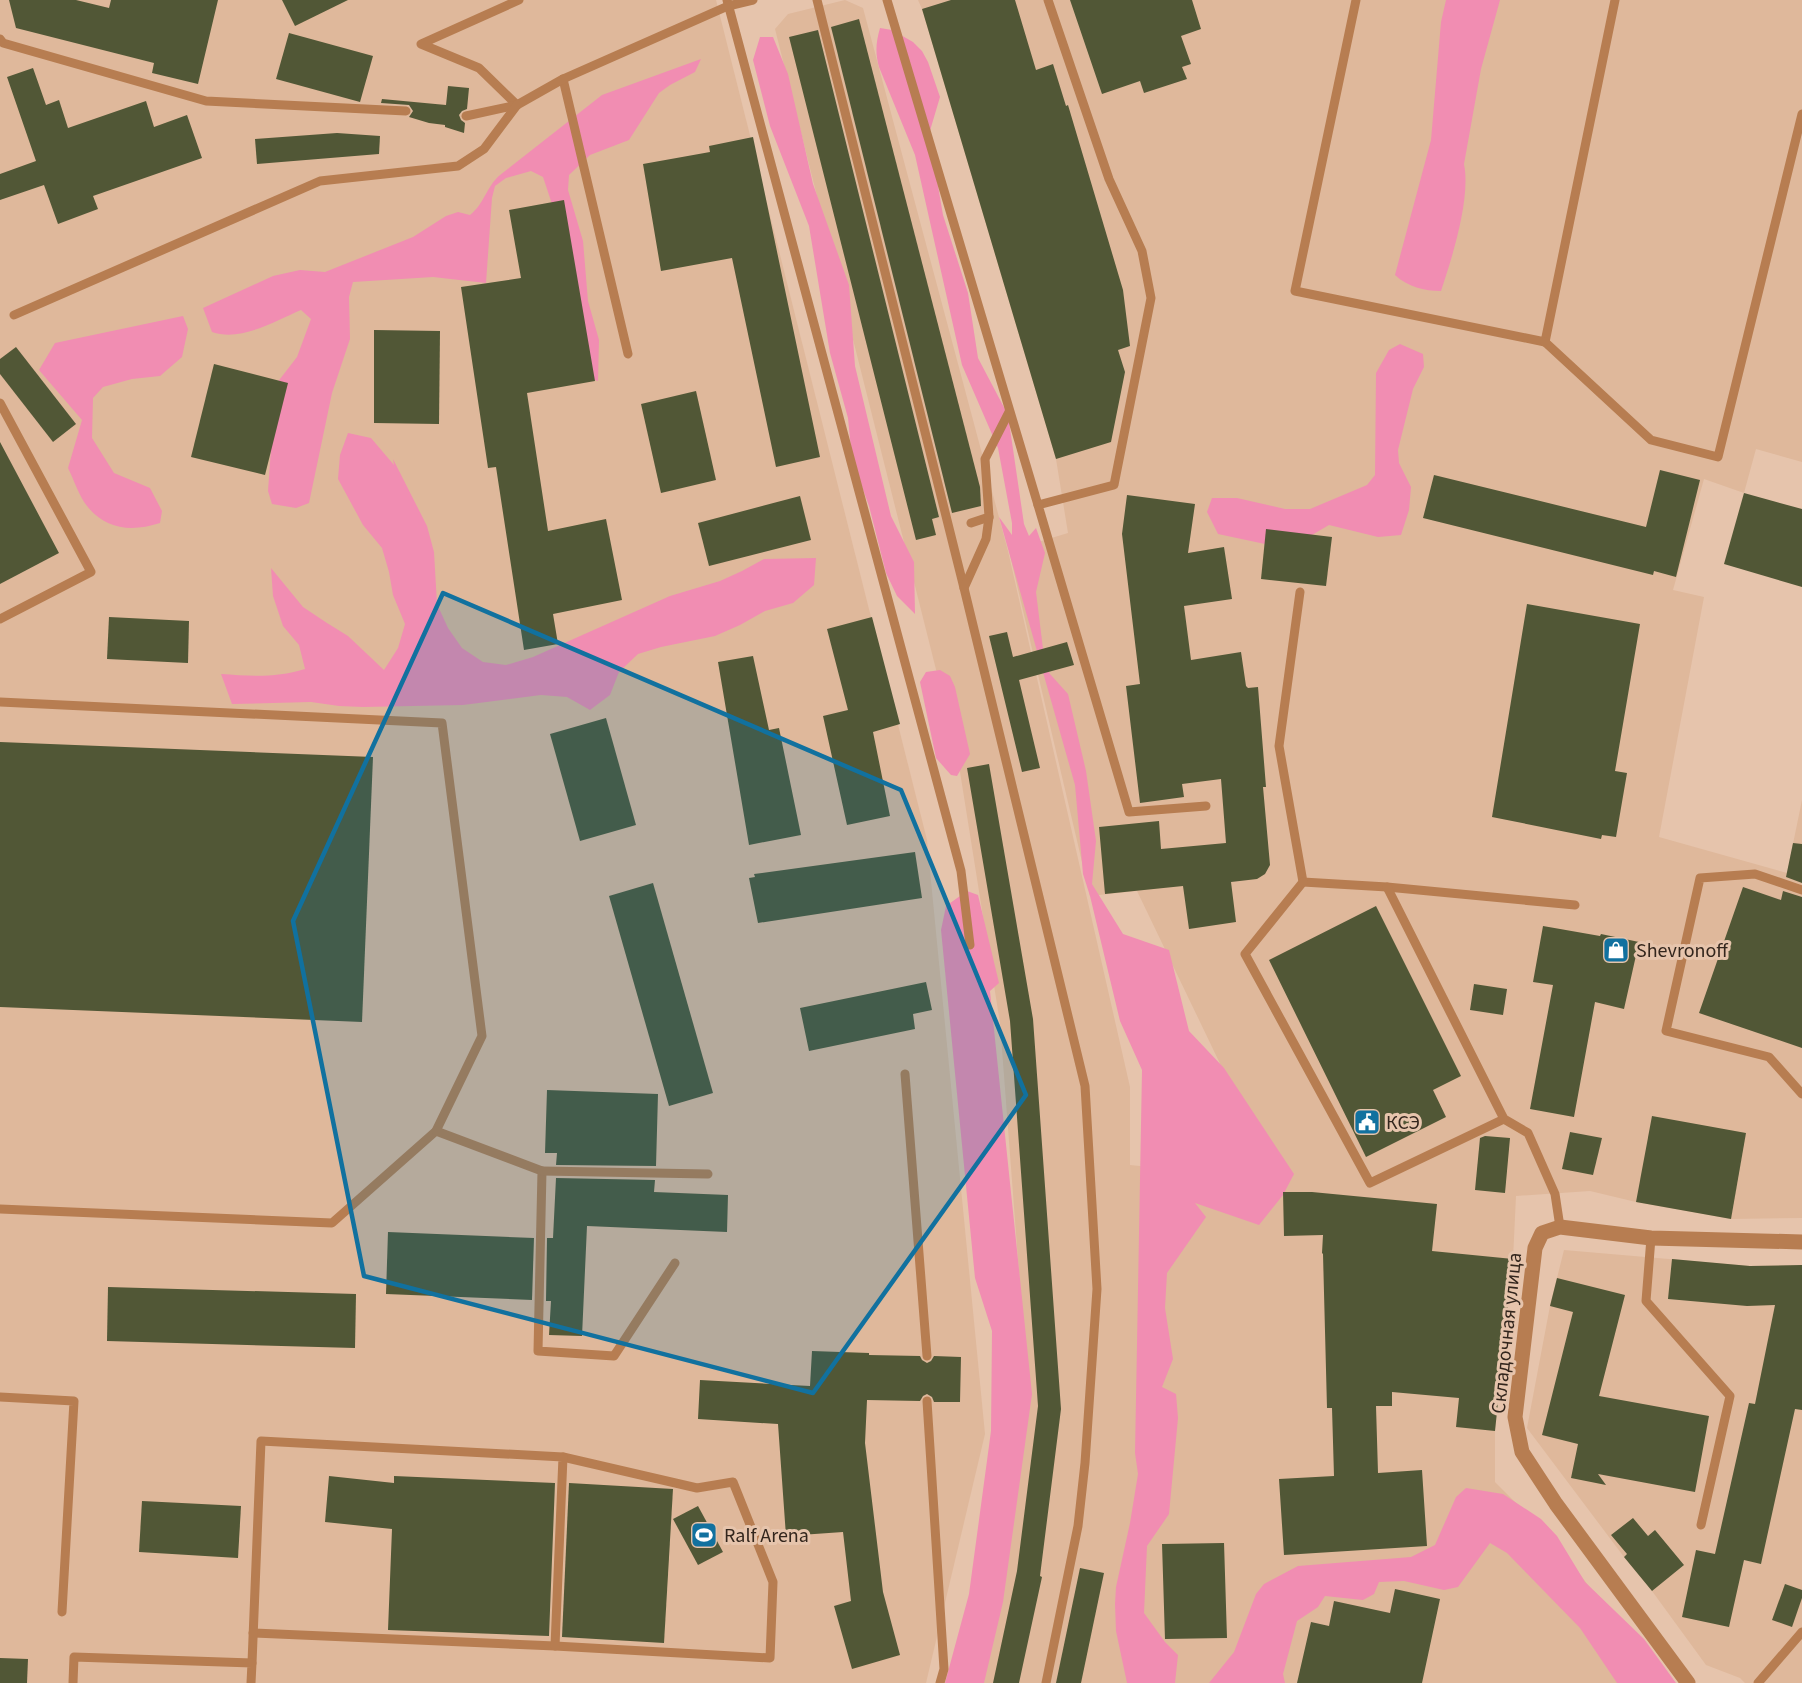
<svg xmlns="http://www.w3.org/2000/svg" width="1802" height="1683" viewBox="0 0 1802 1683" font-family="'Source Sans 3',sans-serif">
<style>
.built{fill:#dfb89b}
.green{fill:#f18db2}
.building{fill:#515736}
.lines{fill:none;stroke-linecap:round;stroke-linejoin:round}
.lane{stroke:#b77d51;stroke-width:9}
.street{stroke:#b77d51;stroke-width:15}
.marked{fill:#11719f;fill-opacity:0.2;stroke:#11719f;stroke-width:4.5;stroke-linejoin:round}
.labels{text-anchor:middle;stroke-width:6;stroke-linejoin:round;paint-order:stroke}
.poi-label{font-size:20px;fill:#33261d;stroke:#e6c4ac;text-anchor:start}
.street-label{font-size:20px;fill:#33261d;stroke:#e6c4ac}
</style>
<rect width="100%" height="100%" fill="#e6c4ac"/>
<g class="built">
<path d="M 0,0 L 716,0 L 927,840 L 985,1434 L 926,1683 L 0,1683 Z"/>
<path d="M 845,0 L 863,8 L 1008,551 L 1130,1087 L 1130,1165 L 1276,1180 L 1137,891 L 1090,896 L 1009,551 L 1068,533 L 1056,459 L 922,9 L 918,0 L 1802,0 L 1802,462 L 1756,449 L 1744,493 L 1704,479 L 1673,590 L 1704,597 L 1659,837 L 1787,873 L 1802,800 L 1802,1218 L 1731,1219 L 1636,1202 L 1590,1191 L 1516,1196 L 1513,1259 L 1495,1431 L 1495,1482 L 1518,1505 L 1540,1520 L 1660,1683 L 978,1683 L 1029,1404 L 1000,1023 L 957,753 L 775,29 L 788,14 Z"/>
<path d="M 1564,1250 L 1750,1266 L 1802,1265 L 1802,1683 L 1745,1683 L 1740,1678 L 1706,1665 L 1652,1591 L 1624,1557 L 1527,1428 L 1550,1306 Z"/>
</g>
<g class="green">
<path d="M 1446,0 L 1500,0 L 1481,69 L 1464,164 C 1471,198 1452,258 1441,291 C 1424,291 1408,287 1395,275 L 1431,140 L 1441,22 Z"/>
<path d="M 880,28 L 892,30 L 913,42 L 922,51 L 928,62 L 940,97 L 929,134 L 943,215 L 968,293 L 978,358 L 1008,415 L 1024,524 L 1029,536 L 1036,528 L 1045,553 L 1036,592 L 1045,665 L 1050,674 L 1068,694 L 1086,771 L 1096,841 L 1092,884 L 1123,934 L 1169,950 L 1189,1031 L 1224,1068 L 1294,1174 L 1283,1195 L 1259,1225 L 1195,1203 L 1206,1217 L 1167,1273 L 1165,1308 L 1173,1359 L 1162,1387 L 1176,1394 L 1178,1418 L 1169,1514 L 1147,1546 L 1144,1613 L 1165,1642 L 1178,1655 L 1175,1683 L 1127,1683 L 1116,1631 L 1115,1604 L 1116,1587 L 1130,1523 L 1138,1474 L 1135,1453 L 1142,1070 L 1120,1021 L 1090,896 L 1083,874 L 1075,785 L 999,517 L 1012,535 L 1012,523 L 998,448 L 962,365 L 915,155 L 879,67 C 875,53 876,42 880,28 Z"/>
<path d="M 760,37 L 773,37 L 788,74 L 813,184 L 849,285 L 855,366 L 891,516 L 914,562 L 915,614 L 897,596 L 886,573 L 869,506 L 852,459 L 848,418 L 830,353 L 809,226 L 770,126 L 753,60 Z"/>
<path d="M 701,59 L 695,72 L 670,85 L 659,93 L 629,140 L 590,155 L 569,175 L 568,190 L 583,241 L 588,301 L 599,340 L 598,381 L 587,377 L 556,216 L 543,177 L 531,171 L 506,178 L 495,186 L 492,198 L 486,283 L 433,277 L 353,282 L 349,297 L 350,339 L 332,393 L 309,503 L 296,508 L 272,504 L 268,491 L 271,449 L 273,388 L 297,357 L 311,319 L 301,310 C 275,321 241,342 212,332 L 203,308 L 273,276 L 300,270 L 325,272 L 413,237 L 446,216 L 458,212 L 470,215 C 485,203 486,187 500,175 L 602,95 Z"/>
<path d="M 183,316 L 188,329 L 182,357 L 160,376 L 132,379 L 103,387 L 93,398 L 92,438 L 114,473 L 150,488 L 162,511 L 160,523 C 132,532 106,530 87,506 C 79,496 74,480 68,468 L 82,420 L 39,370 L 55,343 Z"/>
<path d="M 1400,344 L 1423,354 L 1424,367 L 1413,389 L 1398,450 L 1399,463 L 1411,487 L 1409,510 L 1401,535 L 1378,537 L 1329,525 L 1288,549 L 1218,534 L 1207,512 L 1212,498 L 1237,498 L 1285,509 L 1310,509 L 1367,485 L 1375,475 L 1376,373 L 1389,350 Z"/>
<path d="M 348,433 L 371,438 L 394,465 L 393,459 L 427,526 L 434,552 L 437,604 L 448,628 L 462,648 L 483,662 L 506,665 L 533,657 L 670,596 L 720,581 L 742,571 L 764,559 L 816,558 L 814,585 L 793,603 L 765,611 L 740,625 L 715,636 L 661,647 L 638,654 L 619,672 L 610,695 L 590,710 L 567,697 L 541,695 L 463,705 L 363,707 L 339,706 L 311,702 L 232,704 L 221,674 C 250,676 276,678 305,669 L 299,645 L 283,626 L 273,596 L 271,568 L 303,607 L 327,623 L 348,636 L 384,670 L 398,648 L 405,624 L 393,595 L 389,572 L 382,548 L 363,525 L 338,479 L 340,455 Z"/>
<path d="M 940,670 L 950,676 L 955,687 L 970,754 L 957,776 L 951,775 L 936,758 L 920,682 L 926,672 Z"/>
<path d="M 967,891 L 978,895 L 999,983 L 990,991 L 1032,1394 L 1003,1602 L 984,1683 L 945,1683 L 969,1594 L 991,1431 L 992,1331 L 975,1278 L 941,930 L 946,906 Z"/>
<path d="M 1466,1488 L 1503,1494 L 1541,1519 L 1557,1536 L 1585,1582 L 1644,1639 L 1676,1683 L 1617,1683 L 1580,1628 L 1507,1553 L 1490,1543 L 1458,1587 L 1444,1590 L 1404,1581 L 1379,1582 L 1374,1594 L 1363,1600 L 1325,1596 L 1318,1607 L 1297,1621 L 1283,1674 L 1285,1683 L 1209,1683 L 1234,1652 L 1256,1594 L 1264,1584 L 1298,1566 L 1411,1557 L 1435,1545 L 1456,1497 Z"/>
</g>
<g class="building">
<path d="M 9,0 L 76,0 L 109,8 L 111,0 L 218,0 L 198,84 L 152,73 L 154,63 L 16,28 Z"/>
<path d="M 282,0 L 348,0 L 295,26 Z"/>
<path d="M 951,0 L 1015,0 L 1036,70 L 1053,64 L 1066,106 L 1068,105 L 1123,290 L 1130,346 L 1118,350 L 1125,372 L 1111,442 L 1056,459 L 922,9 Z"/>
<path d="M 1070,0 L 1192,0 L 1201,29 L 1181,36 L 1191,64 L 1182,67 L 1187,79 L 1144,93 L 1140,81 L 1102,94 Z"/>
<path d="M 859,19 L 980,487 L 981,506 L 952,513 L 831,27 Z"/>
<path d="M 818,30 L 939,517 L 932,519 L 936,535 L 916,540 L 789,37 Z"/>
<path d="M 289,33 L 373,56 L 360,102 L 276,79 Z"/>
<path d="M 33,68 L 46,105 L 59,100 L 68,128 L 146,101 L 154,127 L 187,115 L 202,158 L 93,196 L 98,209 L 58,224 L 44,185 L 0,200 L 0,174 L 36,161 L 7,77 Z"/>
<path d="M 448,86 L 469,88 L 467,109 L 462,111 L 459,115 L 461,120 L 465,123 L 464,133 L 445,127 L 445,125 L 429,123 L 409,117 L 413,111 L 409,105 L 381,103 L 382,99 L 446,105 Z"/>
<path d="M 337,133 L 380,136 L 379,154 L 257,164 L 255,139 Z"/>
<path d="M 753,137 L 820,457 L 776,467 L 732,258 L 661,271 L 643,164 L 710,152 L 709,146 Z"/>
<path d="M 564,200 L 595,381 L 527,393 L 548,531 L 606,519 L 622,600 L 553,614 L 558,644 L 524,650 L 496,467 L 488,468 L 461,287 L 521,278 L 509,210 Z"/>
<path d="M 374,330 L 440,331 L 439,424 L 374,423 Z"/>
<path d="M 16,347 L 76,424 L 53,442 L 0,374 L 0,359 Z"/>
<path d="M 214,364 L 288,383 L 265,475 L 191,457 Z"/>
<path d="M 696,391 L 716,480 L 661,493 L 641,404 Z"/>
<path d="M 0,442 L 59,553 L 0,584 Z"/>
<path d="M 1660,470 L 1700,480 L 1676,577 L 1654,571 L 1653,575 L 1423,518 L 1434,475 L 1646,527 Z"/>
<path d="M 1744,493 L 1802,509 L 1802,587 L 1724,564 Z"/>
<path d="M 1127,495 L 1195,504 L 1188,553 L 1224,547 L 1232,599 L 1184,606 L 1191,660 L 1241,652 L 1246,686 L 1248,688 L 1258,687 L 1266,787 L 1263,787 L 1270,865 L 1265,874 L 1257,879 L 1231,882 L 1236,922 L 1189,929 L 1183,886 L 1105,894 L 1099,827 L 1159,821 L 1161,849 L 1226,843 L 1221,779 L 1182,784 L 1184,797 L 1140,803 L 1126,686 L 1140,684 L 1122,534 Z"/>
<path d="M 800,496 L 811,540 L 709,566 L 698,523 Z"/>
<path d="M 1266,529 L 1332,537 L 1326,586 L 1261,579 Z"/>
<path d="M 1527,604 L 1640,624 L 1615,771 L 1627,773 L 1616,837 L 1602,835 L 1601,839 L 1492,817 Z"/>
<path d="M 109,617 L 189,621 L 188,663 L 107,659 Z"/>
<path d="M 872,617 L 900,724 L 873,732 L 890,816 L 847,825 L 823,716 L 848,710 L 827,629 Z"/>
<path d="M 1007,632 L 1013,657 L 1067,642 L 1074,665 L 1019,680 L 1040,768 L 1022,772 L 989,636 Z"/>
<path d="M 753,656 L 769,730 L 779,728 L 801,835 L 749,845 L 718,662 Z"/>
<path d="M 606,718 L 636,825 L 580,841 L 550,734 Z"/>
<path d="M 0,742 L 373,757 L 362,1022 L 0,1007 Z"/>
<path d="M 989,764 L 1033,1019 L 1061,1409 L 1040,1576 L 1042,1577 L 1019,1683 L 993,1683 L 1017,1571 L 1038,1406 L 1010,1021 L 967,768 Z"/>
<path d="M 1793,843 L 1802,844 L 1802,883 L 1786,877 Z"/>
<path d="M 915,852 L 922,898 L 758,923 L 749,878 L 755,877 L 754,874 Z"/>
<path d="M 653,883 L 713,1093 L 669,1106 L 609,896 Z"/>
<path d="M 1743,887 L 1781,900 L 1783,891 L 1802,897 L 1802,1048 L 1699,1013 Z"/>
<path d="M 1376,906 L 1461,1076 L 1433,1090 L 1446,1117 L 1366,1157 L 1269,960 Z"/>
<path d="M 1543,926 L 1600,936 L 1601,934 L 1639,942 L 1624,1009 L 1595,1002 L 1574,1117 L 1530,1109 L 1553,985 L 1533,982 Z"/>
<path d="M 926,982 L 932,1010 L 913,1014 L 915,1029 L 809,1051 L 800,1008 Z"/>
<path d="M 1474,984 L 1507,989 L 1503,1015 L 1470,1010 Z"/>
<path d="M 547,1090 L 658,1094 L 656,1166 L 556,1165 L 557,1153 L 545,1153 Z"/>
<path d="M 1652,1116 L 1746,1133 L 1731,1219 L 1636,1202 Z"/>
<path d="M 1570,1132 L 1602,1138 L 1593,1175 L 1562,1169 Z"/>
<path d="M 1485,1136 L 1510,1138 L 1505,1193 L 1475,1190 L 1480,1138 Z"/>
<path d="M 556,1178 L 655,1180 L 654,1192 L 728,1195 L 727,1232 L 587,1226 L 582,1336 L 549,1335 L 551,1301 L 546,1301 L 547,1238 L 553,1238 Z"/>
<path d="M 1283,1192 L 1312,1192 L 1437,1204 L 1432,1251 L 1513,1259 L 1495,1431 L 1456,1427 L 1459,1398 L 1392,1392 L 1392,1406 L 1376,1406 L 1378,1473 L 1422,1470 L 1427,1546 L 1284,1555 L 1279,1479 L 1334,1476 L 1332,1408 L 1327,1408 L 1323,1254 L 1322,1253 L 1323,1235 L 1284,1236 Z"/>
<path d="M 388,1232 L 534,1238 L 532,1300 L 386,1294 Z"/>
<path d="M 1672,1259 L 1750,1266 L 1802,1265 L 1802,1410 L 1795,1409 L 1761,1564 L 1744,1560 L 1729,1627 L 1682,1617 L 1696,1550 L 1715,1554 L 1749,1403 L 1755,1404 L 1775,1305 L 1747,1306 L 1668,1299 Z"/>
<path d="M 1557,1278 L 1625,1295 L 1599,1396 L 1709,1416 L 1695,1492 L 1598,1474 L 1606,1485 L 1571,1478 L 1578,1444 L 1542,1435 L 1573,1312 L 1550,1306 Z"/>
<path d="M 108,1287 L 356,1294 L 355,1348 L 107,1341 Z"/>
<path d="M 812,1351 L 869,1353 L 869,1355 L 920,1356 L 922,1360 L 927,1363 L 931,1361 L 934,1356 L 961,1357 L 960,1402 L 934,1402 L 932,1397 L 927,1394 L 923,1396 L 920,1401 L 867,1400 L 865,1443 L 883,1592 L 900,1655 L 852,1669 L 834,1606 L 851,1601 L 843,1532 L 786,1536 L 778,1424 L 698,1419 L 700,1380 L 810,1386 Z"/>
<path d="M 329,1476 L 394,1483 L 394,1476 L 555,1483 L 549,1636 L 388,1630 L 392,1529 L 325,1522 Z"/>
<path d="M 569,1483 L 673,1489 L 664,1643 L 562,1637 Z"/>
<path d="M 142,1501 L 241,1506 L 238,1558 L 139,1552 Z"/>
<path d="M 698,1506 L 723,1552 L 698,1565 L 673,1519 Z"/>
<path d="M 1633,1518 L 1648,1536 L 1655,1530 L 1684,1565 L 1652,1591 L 1624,1557 L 1627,1554 L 1611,1535 Z"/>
<path d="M 1224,1543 L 1227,1638 L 1165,1639 L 1162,1544 Z"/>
<path d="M 1080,1568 L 1104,1573 L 1081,1683 L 1056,1683 Z"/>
<path d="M 1785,1584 L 1802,1590 L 1802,1598 L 1792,1627 L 1772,1620 Z"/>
<path d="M 1395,1589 L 1440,1599 L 1422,1683 L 1297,1683 L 1311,1622 L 1329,1626 L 1334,1601 L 1390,1613 Z"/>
<path d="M 0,1658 L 28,1659 L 27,1683 L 0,1683 Z"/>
</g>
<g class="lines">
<g class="lane">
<path d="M 727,0 L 961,871 L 970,945"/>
<path d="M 817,0 L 964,588 L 1085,1086 L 1097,1289 L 1085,1463 L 1078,1526 L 1046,1683"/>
<path d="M 887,0 L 1038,505"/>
<path d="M 1048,0 L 1109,179 L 1142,251 L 1151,298 L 1114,485 L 1038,505 L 1129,812 L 1206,806"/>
<path d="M 1356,0 L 1295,291 L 1545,342 L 1615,0"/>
<path d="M 0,39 L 3,43 L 206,101 L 406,111"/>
<path d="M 563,79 L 628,354"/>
<path d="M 517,105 L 479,68 L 421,44 L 519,0"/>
<path d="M 466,116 L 517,105"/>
<path d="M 14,315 L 320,181 L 458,166 L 484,149 L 517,105 L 563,79 L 728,6 L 753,0"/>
<path d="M 1545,342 L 1651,440 L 1718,457 L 1802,114"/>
<path d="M 0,403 L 91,572 L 0,619"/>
<path d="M 971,523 L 989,517 L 985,459 L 1009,412"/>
<path d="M 964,588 L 986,539 L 989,517"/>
<path d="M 1300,592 L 1279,746 L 1303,882 L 1387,887 L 1575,905"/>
<path d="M 0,702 L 442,723 L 482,1036 L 436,1131 L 332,1223 L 0,1209"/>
<path d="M 1303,882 L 1245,954 L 1370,1183 L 1504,1119"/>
<path d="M 1387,887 L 1504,1119 L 1528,1133 L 1555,1194 L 1560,1227"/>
<path d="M 1802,890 L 1755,874 L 1700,878 L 1666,1031 L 1769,1057 L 1802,1094"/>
<path d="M 905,1074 L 927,1356"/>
<path d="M 436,1131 L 542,1171 L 538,1351 L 614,1356 L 675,1263"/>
<path d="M 542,1171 L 708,1174"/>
<path d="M 1651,1238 L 1646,1301 L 1730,1396 L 1701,1525"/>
<path d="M 0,1397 L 74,1401 L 62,1612"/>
<path d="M 927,1401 L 944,1669 L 940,1683"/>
<path d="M 253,1633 L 555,1646 L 770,1658 L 773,1582 L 733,1482 L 697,1488 L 563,1457"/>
<path d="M 252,1663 L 261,1441 L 563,1457 L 555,1646"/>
<path d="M 73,1683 L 74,1657 L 252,1663 L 251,1683"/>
<path d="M 1758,1683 L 1802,1632"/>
</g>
<path class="street" d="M 1688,1683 L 1556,1504 L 1522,1452 L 1515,1417 L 1535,1248 L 1542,1233 L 1560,1227 L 1651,1238 L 1802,1242"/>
</g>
<path class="marked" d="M 443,593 L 901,790 L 1026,1095 L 813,1393 L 364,1276 L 293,921 Z"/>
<defs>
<symbol id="shop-square" viewBox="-11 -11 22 22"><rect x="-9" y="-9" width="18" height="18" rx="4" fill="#11719f" stroke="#e6c4ac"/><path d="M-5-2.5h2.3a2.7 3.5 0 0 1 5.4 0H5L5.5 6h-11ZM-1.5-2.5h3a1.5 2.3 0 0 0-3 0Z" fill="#fff"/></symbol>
<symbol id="civic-square" viewBox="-11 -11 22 22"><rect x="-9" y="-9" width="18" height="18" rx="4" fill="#11719f" stroke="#e6c4ac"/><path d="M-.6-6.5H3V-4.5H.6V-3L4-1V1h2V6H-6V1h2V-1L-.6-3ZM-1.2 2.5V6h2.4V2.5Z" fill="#fff"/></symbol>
<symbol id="stadium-square" viewBox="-11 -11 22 22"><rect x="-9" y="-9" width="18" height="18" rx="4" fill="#11719f" stroke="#e6c4ac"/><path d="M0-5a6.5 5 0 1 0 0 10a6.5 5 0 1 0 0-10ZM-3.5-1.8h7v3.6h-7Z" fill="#fff"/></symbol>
</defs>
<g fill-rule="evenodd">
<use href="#shop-square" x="1601" y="935" width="30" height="30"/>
<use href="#civic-square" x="1352" y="1107" width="30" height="30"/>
<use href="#stadium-square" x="689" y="1520" width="30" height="30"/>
</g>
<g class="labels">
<g class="poi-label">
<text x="1636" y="957">Shevronoff</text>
<text x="1386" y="1129">КСЭ</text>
<text x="724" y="1542">Ralf Arena</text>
</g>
<g class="street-label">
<text transform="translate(1506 1333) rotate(-84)" y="7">Складочная улица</text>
</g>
</g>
</svg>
